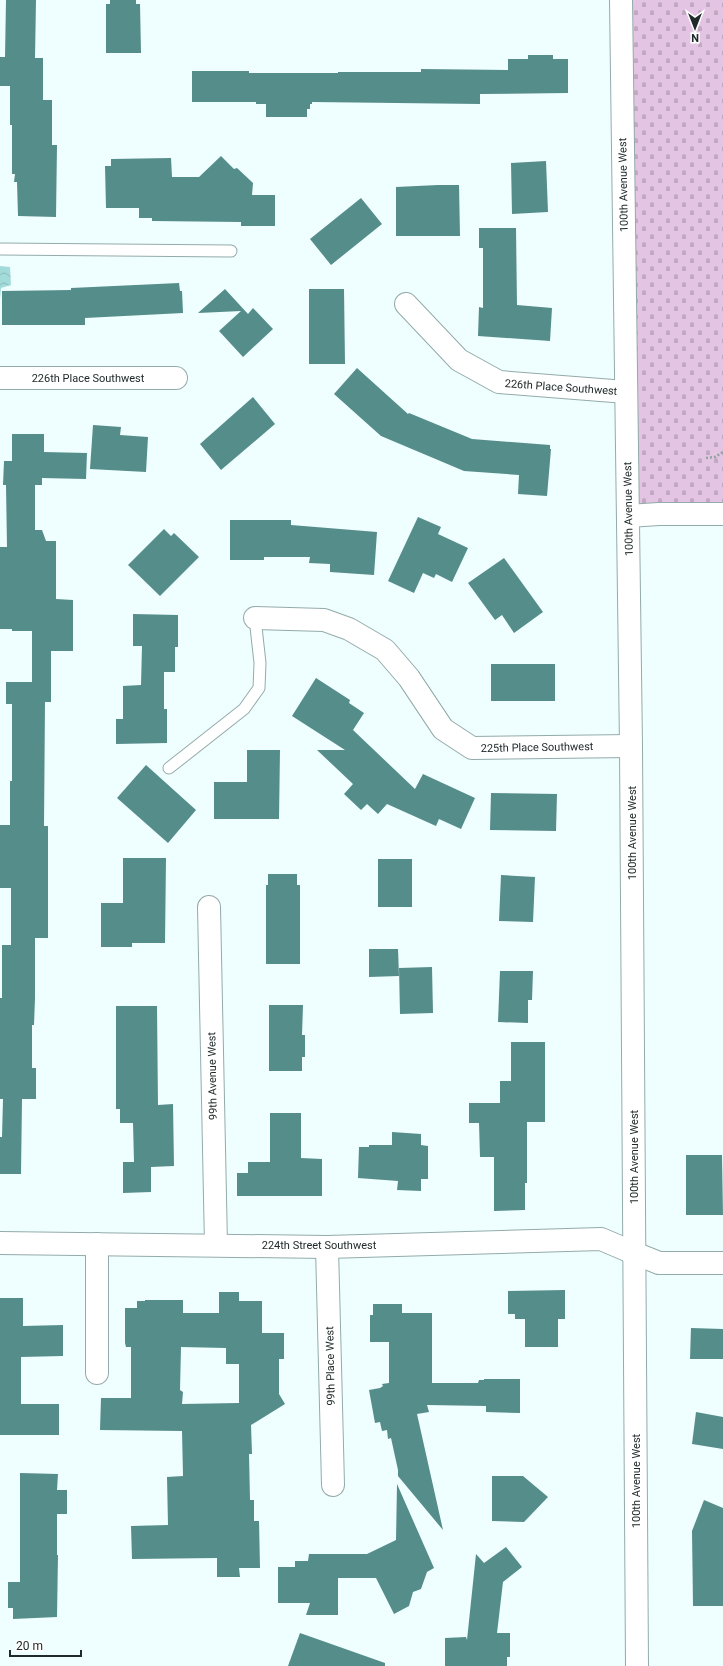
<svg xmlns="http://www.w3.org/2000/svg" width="723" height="1666" viewBox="0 0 723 1666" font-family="Roboto,sans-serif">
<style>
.cemetery{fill:url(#cemetery-stones)}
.water{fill:url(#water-waves)}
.building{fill:#558d8b;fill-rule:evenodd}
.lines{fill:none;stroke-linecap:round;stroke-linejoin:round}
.lane-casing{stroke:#93abaa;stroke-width:13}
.street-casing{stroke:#93abaa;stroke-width:24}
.secondary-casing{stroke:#93abaa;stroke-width:24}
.path{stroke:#96a2a2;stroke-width:2.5;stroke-dasharray:2 2;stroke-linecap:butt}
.lane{stroke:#fff;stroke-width:11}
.street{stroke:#fff;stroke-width:22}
.secondary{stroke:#fff;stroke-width:22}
.labels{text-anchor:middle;stroke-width:3;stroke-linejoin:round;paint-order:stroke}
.street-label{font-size:11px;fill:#212a2a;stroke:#fff}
</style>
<defs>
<pattern id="cemetery-stones" width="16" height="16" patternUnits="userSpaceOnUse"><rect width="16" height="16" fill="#e3c5e3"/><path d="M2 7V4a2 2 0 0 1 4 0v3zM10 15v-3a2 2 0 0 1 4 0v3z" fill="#c2a9c3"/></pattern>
<pattern id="water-waves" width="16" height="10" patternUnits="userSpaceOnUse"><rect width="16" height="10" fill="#a2dbd9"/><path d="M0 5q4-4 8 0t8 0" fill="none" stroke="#8bbcba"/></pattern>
</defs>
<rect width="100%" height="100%" fill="#effefe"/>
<path class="cemetery" d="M 622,0 L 723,0 L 723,514 L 628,516 Z"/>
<path class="water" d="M 0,266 L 10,267 L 11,285 L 1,288 L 0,299 Z"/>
<g class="building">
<path d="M 6,0 L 36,0 L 35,58 L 43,58 L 43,100 L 52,100 L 52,145 L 57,145 L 56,217 L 18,216 L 17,182 L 14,182 L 15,174 L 12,174 L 12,125 L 10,125 L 10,86 L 0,86 L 0,57 L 5,57 Z"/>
<path d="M 110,0 L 136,0 L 136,4 L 140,4 L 141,53 L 106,53 L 106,4 L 110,4 Z"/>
<path d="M 528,55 L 553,55 L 553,59 L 568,59 L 568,93 L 480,94 L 480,104 L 312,102 L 312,104 L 310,104 L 310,109 L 307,109 L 307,117 L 266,117 L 266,104 L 256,104 L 256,102 L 192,102 L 192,71 L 249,71 L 249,73 L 338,73 L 338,72 L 421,72 L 421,69 L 508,70 L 508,59 L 528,59 Z"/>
<path d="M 221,156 L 234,169 L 237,168 L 253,183 L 252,195 L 275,195 L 275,226 L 241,226 L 241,222 L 152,221 L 152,218 L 139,218 L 139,208 L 106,208 L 105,166 L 111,166 L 111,159 L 171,158 L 172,177 L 199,177 Z"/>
<path d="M 546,161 L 548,212 L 512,214 L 511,163 Z"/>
<path d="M 438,185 L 459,185 L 460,236 L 396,236 L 396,187 Z"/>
<path d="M 361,198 L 382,224 L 331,265 L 310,239 Z"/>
<path d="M 479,228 L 516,228 L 517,305 L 552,308 L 550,341 L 478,336 L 479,307 L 483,308 L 483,248 L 479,248 Z"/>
<path d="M 179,283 L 180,291 L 182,291 L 183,313 L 85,318 L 85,325 L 2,325 L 2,291 L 71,290 L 71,288 Z"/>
<path d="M 225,289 L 248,314 L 253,308 L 273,329 L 243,357 L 219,331 L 241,311 L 198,313 Z"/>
<path d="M 309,289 L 344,289 L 345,364 L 309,364 Z"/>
<path d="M 357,368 L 408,414 L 409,413 L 472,439 L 550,445 L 550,449 L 551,449 L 547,496 L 518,494 L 519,475 L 464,471 L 381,436 L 334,394 Z"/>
<path d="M 253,397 L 275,424 L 221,470 L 200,444 Z"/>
<path d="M 93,425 L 121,427 L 120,435 L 148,437 L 146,472 L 90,469 Z"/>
<path d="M 12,434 L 44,434 L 44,452 L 87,453 L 86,479 L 42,478 L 42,485 L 35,485 L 35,530 L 42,530 L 46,541 L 56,541 L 56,599 L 73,600 L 73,651 L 51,651 L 51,702 L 45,702 L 44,826 L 48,826 L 48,938 L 35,938 L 35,998 L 34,1025 L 32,1025 L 32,1068 L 36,1068 L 36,1099 L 22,1099 L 21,1174 L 0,1174 L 0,1137 L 2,1137 L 3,1099 L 0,1099 L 0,998 L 2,998 L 2,945 L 11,945 L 11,888 L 0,888 L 0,825 L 10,825 L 10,781 L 12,781 L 12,704 L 6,704 L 6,682 L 32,682 L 32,631 L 12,631 L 12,629 L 0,629 L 0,547 L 7,547 L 6,485 L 3,485 L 4,461 L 12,461 Z"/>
<path d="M 418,517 L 441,527 L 438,534 L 468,548 L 452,582 L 436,574 L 434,578 L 423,573 L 414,593 L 388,581 Z"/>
<path d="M 230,520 L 291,520 L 291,525 L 377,532 L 374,575 L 330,572 L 330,564 L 309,563 L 310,557 L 264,557 L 264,560 L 230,560 Z"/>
<path d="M 164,529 L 171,536 L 174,533 L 199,557 L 160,596 L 128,565 Z"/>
<path d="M 504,558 L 543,612 L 514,633 L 502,615 L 495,620 L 468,583 Z"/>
<path d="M 133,614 L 178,615 L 178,647 L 175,647 L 175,672 L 164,672 L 164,709 L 167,709 L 167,743 L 116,744 L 116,719 L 123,719 L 123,686 L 141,685 L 142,646 L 133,646 Z"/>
<rect x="491" y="664" width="64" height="37"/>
<path d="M 316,678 L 350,700 L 349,703 L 364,713 L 353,730 L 415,789 L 423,774 L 475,798 L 461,829 L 439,819 L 436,826 L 387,804 L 378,814 L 367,804 L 361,810 L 344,794 L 353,784 L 317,750 L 345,750 L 292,716 Z"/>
<path d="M 247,750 L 280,750 L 279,819 L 214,819 L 214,782 L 247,782 Z"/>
<path d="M 146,765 L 196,810 L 168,843 L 117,798 Z"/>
<path d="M 491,793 L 557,794 L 556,831 L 490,830 Z"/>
<path d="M 123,858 L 166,858 L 165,943 L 132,943 L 132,947 L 101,947 L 101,903 L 123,903 Z"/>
<rect x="378" y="859" width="34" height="48"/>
<path d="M 268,874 L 297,874 L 297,885 L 300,885 L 300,964 L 266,964 L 266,885 L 268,885 Z"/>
<path d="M 501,875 L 535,877 L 533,922 L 499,921 Z"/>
<path d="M 369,949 L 398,949 L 399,976 L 369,977 Z"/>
<path d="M 432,967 L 433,1013 L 400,1014 L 399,968 Z"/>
<path d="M 500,971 L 533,971 L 532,1000 L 528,1000 L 528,1023 L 498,1022 Z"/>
<path d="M 269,1005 L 303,1005 L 302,1035 L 305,1035 L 305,1057 L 302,1057 L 302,1071 L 269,1071 Z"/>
<path d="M 116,1006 L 157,1006 L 158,1105 L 173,1104 L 174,1166 L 151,1167 L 151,1192 L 123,1193 L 123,1162 L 134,1162 L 133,1123 L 120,1123 L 120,1109 L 116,1109 Z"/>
<path d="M 511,1042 L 545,1042 L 545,1122 L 527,1122 L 527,1183 L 525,1183 L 525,1210 L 494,1211 L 494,1157 L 480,1157 L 479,1123 L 469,1123 L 469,1103 L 500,1103 L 500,1081 L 511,1081 Z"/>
<path d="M 270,1113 L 301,1113 L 301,1158 L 322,1159 L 322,1196 L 237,1196 L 237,1173 L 248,1173 L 248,1162 L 270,1162 Z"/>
<path d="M 392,1132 L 421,1134 L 421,1145 L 428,1146 L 428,1179 L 421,1179 L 421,1191 L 397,1190 L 398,1181 L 358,1178 L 359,1147 L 369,1147 L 369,1145 L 392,1145 Z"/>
<path d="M 686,1155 L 722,1155 L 723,1215 L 686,1215 Z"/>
<path d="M 565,1290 L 565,1319 L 558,1319 L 558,1347 L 525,1347 L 525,1319 L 515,1319 L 515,1314 L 508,1314 L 508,1291 Z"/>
<path d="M 219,1292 L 239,1292 L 239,1301 L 262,1301 L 262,1333 L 284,1333 L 284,1359 L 279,1359 L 279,1394 L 285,1404 L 251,1425 L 252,1454 L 249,1454 L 250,1500 L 254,1500 L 254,1521 L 259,1521 L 260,1568 L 239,1568 L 240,1577 L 217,1577 L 217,1558 L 132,1559 L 131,1526 L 168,1525 L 167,1477 L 183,1476 L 182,1431 L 100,1430 L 101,1398 L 131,1398 L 131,1347 L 126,1347 L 125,1343 L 125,1308 L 137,1308 L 137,1301 L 145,1301 L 145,1300 L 183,1300 L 183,1313 L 219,1313 ZM 181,1347 L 226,1348 L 226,1364 L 239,1364 L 239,1403 L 182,1404 L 183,1392 L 180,1390 Z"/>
<path d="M 0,1298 L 23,1298 L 23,1326 L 63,1325 L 63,1356 L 21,1357 L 21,1404 L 59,1404 L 59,1435 L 0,1435 Z"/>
<path d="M 373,1304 L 402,1304 L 402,1313 L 432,1313 L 432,1383 L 478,1383 L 479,1380 L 484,1380 L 484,1379 L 520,1379 L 520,1413 L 486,1412 L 486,1406 L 427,1405 L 429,1412 L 417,1414 L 443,1530 L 398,1476 L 398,1470 L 391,1438 L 388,1439 L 387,1430 L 382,1431 L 380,1422 L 375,1423 L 369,1390 L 380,1388 L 383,1386 L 382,1384 L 389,1383 L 389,1342 L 370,1342 L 370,1315 L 373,1315 Z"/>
<path d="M 691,1328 L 723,1329 L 723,1359 L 690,1359 Z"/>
<path d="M 696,1412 L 723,1417 L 723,1449 L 692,1444 Z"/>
<path d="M 20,1473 L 58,1474 L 57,1490 L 67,1490 L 67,1514 L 57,1514 L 57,1555 L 58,1555 L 57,1617 L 13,1619 L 13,1608 L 8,1608 L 8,1582 L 20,1582 Z"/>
<path d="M 492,1476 L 523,1476 L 548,1497 L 524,1522 L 492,1521 Z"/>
<path d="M 397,1484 L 434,1568 L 427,1572 L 421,1589 L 413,1592 L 409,1606 L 394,1614 L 376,1578 L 338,1578 L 338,1615 L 306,1615 L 310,1603 L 278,1603 L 278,1567 L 295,1567 L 295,1561 L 308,1561 L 309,1554 L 367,1554 L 396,1540 Z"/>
<path d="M 704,1500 L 723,1508 L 723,1606 L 693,1606 L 692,1531 Z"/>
<path d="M 506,1547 L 522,1567 L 503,1582 L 497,1633 L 510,1633 L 510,1657 L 507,1657 L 507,1666 L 445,1666 L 445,1638 L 466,1637 L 467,1640 L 476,1554 L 484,1563 Z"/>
<path d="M 300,1633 L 385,1663 L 385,1666 L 288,1666 Z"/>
</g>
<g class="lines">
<defs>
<g id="lane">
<path d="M 0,249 L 231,251"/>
<path d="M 169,768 L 244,709 L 259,688 L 260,663 L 255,618"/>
</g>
<g id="street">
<path d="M 406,304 L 459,360 L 499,382 L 626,392"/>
<path d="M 0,378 L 176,378"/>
<path d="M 628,516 L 659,514 L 723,514"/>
<path d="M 255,618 L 324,620 L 349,629 L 385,650 L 409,678 L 443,729 L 472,748 L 631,746"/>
<path d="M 209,907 L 216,1245"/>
<path d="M 97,1244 L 97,1373"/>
<path d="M 327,1247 L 333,1485"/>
<path d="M 634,1253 L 659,1263 L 723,1263"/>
</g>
<g id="secondary">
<path d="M 621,0 L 631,746 L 637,1666"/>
<path d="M 0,1243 L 327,1247 L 601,1239 L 634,1253"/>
</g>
</defs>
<use href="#lane" class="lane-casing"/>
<use href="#street" class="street-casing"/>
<use href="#secondary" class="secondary-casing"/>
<path class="path" d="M 706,458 L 715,457 L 723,452"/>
<use href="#lane" class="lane"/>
<use href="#street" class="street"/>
<use href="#secondary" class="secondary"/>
</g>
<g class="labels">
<g class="street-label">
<text transform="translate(623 185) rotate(-91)" y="4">100th Avenue West</text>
<text x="88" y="382">226th Place Southwest</text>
<text transform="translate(561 387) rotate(4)" y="4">226th Place Southwest</text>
<text transform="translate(628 509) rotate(-91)" y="4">100th Avenue West</text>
<text transform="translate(537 747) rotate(-1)" y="4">225th Place Southwest</text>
<text transform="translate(632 833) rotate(-90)" y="4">100th Avenue West</text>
<text transform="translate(212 1076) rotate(-91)" y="4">99th Avenue West</text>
<text transform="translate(634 1157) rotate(-90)" y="4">100th Avenue West</text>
<text x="319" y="1249">224th Street Southwest</text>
<text transform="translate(330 1366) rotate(-91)" y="4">99th Place West</text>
<text transform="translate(636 1481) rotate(-90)" y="4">100th Avenue West</text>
</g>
</g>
<g transform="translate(695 28) rotate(180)" stroke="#ffffff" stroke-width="3" paint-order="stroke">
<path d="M0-3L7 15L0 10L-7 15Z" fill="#212a2a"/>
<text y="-6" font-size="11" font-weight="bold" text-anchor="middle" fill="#212a2a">N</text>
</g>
<path d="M10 1650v6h71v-6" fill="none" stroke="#212a2a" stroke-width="2"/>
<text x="16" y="1650" font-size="12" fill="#212a2a" stroke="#ffffff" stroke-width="3" paint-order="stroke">20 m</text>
</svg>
